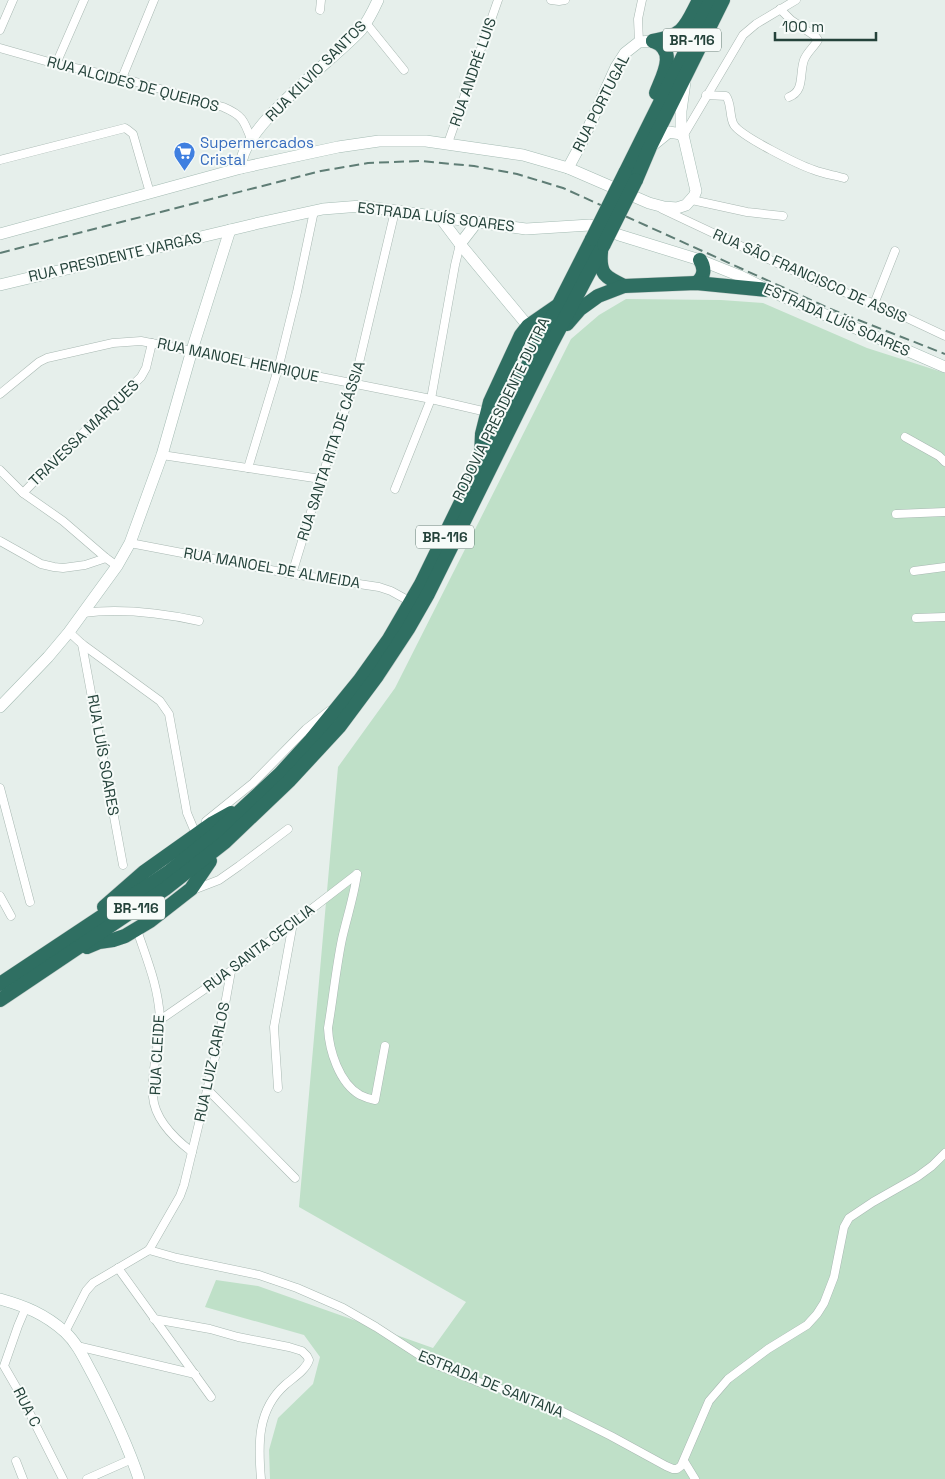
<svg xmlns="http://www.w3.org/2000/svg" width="945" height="1479" viewBox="0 0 945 1479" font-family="'Space Grotesk',sans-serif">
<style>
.green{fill:#bfe0c8}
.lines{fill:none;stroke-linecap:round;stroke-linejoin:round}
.street-casing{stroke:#a8b8b2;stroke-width:9}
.secondary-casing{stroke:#a4bbb3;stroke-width:12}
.highway-casing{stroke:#c2cac8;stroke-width:15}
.street{stroke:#fff;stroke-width:8}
.secondary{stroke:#fff;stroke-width:11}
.highway{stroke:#2f6f62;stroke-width:14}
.rail{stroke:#5f7d75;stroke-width:2;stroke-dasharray:10 5;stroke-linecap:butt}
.highway-bridge-casing{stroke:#c2cac8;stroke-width:15;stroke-linecap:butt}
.highway-bridge{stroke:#2f6f62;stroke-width:14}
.labels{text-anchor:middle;stroke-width:4;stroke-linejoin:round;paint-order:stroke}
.shield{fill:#f7fbf9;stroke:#637a73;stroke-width:1}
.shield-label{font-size:14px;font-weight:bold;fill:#24423a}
.street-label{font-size:15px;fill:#24423a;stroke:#f7fbf9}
.shop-label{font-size:15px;fill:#366cbe;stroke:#f7fbf9;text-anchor:start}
</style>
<rect width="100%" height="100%" fill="#e6efeb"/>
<path class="green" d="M 626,299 L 721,300 L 763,303 L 867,348 L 945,373 L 945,1479 L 270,1479 L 269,1450 L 278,1418 L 313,1384 L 320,1357 L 304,1335 L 205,1307 L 216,1280 L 258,1286 L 433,1348 L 466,1302 L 299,1207 L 338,767 L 395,688 L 571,339 L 599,315 Z"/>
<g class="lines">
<defs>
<g id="street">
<path d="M 551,0 L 559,1 L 565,0"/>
<path d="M 780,9 L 791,20 L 815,36 L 818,40 C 814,47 807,52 804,60 C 799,74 805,91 789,97"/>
<path d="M 320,10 L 321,0"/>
<path d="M 366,23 L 404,70"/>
<path d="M 0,30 L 13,0"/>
<path d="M 639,42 L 638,19 L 642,0"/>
<path d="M 0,48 L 56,64 L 122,78 L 223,107 C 242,115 244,120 251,139"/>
<path d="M 56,64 L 84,0"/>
<path d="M 122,78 L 154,0"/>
<path d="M 706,95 L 726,96 C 732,104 729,117 734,125 C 742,137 799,165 814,170 C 824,174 834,175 844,178"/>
<path d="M 682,138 L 743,35 L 756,24 L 796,0"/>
<path d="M 448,143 L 498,0"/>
<path d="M 0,160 L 125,128 L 128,130 L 133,134 L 150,193"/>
<path d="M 692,200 L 747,212 L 783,216"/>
<path d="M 662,209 L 813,280 L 890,310 L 945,336"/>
<path d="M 874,304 L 895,251"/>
<path d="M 0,394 L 39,362 L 47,358 L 113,343 L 141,341 L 431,399 L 487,412"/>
<path d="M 905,437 L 939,456 L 945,462"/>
<path d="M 162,455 L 321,479"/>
<path d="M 248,468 L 278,369 L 297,292 L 314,211"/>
<path d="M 0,470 L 23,493 L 63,521 L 106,558 L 117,566"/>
<path d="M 395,489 L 431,399 L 455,265 L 460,244"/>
<path d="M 23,493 L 56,459 L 141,377 L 146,368 L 152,343"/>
<path d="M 896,514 L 945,512"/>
<path d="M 0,541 L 41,564 L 54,567 L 63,568 L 85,565 L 106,558"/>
<path d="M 130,543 L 292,574 L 379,587 L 391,591 L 411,602"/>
<path d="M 914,571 L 945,567"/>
<path d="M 292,574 L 321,479 L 354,384 L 395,211"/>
<path d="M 83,613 C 122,608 161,613 199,621"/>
<path d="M 916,618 L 945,617"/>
<path d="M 69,632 L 82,644 L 160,701 L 169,714 L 187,813 L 195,832"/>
<path d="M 82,644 L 123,865"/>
<path d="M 0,788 L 30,902"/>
<path d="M 206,821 L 253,783 L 306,729 L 329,711"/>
<path d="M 357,874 C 354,896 347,917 342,939 C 336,968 333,999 328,1028 C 329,1050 339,1083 360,1095 C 364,1097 370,1099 375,1100 L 385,1046"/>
<path d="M 193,890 L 219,880 L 239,866 L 288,829"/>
<path d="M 0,896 L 11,916"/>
<path d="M 137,930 C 147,960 158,985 160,1018 C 160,1027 158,1038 157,1048 C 155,1064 151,1081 153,1097 C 155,1120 175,1139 192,1152"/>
<path d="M 160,1020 L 231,971 L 357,874"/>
<path d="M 278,1088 L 274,1027 L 293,923"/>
<path d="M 207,1089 L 295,1178"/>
<path d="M 149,1250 L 177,1258 L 259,1275 L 297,1288 L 343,1308 L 376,1327 L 430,1362 L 486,1385 L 505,1390 L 553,1407 L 611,1436 L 666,1466 L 673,1469 L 677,1469 L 681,1466 L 709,1401 L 728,1379 L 768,1349 L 807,1325 L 817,1314 L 824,1303 L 834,1277 L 844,1227 L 849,1218 L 873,1202 L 917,1177 L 932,1166 L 945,1153"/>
<path d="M 149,1250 L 180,1196 L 184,1185 L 217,1049 L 231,971"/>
<path d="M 118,1268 L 211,1397"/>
<path d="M 26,1307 L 18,1326 L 4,1366 L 19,1392 L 63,1479"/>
<path d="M 154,1319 L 210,1329 L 238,1337 L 289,1347 L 302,1351 L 307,1356 L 309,1360 C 306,1370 293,1378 285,1385 C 257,1410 258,1444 261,1479"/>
<path d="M 65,1332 L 86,1291 L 93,1283 L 149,1250"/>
<path d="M 77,1346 L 195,1374"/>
<path d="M 16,1461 L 23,1479"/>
<path d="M 684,1461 L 695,1479"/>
<path d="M 87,1479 L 132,1459"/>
</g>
<g id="secondary">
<path d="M 653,145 L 669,132 L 681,134"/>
<path d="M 241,168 C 238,129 335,59 361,30 C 368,21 373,11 378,0"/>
<path d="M 568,168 L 581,144 L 616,67 L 625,53 L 639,42 L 653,41"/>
<path d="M 439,216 L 460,244 L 528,326"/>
<path d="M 0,234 L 241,168 L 338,147 L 379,141 L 426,141 L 523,155 L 568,168 L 649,203 L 664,207 L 677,208 L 686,205 L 694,196 L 696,191 L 681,126 L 681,111 L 685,82"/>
<path d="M 460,244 L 477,222"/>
<path d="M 0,285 L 255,224 L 323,209 L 361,206 L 526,229 L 590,225 L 603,228 L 619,235 L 700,260 L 740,276 L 768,290 L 945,367"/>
<path d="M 0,707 L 48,657 L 69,632 L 117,566 L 130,543 L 162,455 L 192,350 L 230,230"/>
<path d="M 0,1299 C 25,1306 45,1314 65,1332 C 78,1344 85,1361 94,1377 C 111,1410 127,1443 139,1479"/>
</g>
<g id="highway">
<path d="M 653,41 C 678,50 663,75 656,93"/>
<path d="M 653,41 C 685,35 685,27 699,0"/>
<path d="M 625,173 L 711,0"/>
<path d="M 636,180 L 650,147 L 723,0"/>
<path d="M 601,252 C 599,274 605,277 624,286"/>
<path d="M 696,283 C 705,277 705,268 700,260"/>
<path d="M 567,324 L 580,309 L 598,296 L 624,286 L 696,283 L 768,290"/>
<path d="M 481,457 L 482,434 L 490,402 L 521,335 L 528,326 L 557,306"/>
<path d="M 104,907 L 144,872 L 213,823 L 231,813"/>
<path d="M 87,947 L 99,942 L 113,940 L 125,936 L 150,921 L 191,889 L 210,861"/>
<path d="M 0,984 L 170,871 L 212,837 L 280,774 L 311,740 L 359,681 L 389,639 L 421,584 L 525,371 L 592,239"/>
<path d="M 0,1000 L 165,889 L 225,842 L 289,781 L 339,727 L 377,676 L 408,629 L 428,594 L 552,343 L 604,244"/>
</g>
</defs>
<use href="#street" class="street-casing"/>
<use href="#secondary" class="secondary-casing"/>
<use href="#highway" class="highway-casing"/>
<use href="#street" class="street"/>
<use href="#secondary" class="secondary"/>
<use href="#highway" class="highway"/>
<path class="rail" d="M 0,253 L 321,171 L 368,163 L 420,161 L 474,166 L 517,174 L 563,188 L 833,310 L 945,354"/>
<defs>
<g id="highway-bridge">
<path d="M 592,239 L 625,173"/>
<path d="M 604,244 L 636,180"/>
</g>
</defs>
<use href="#highway-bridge" class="highway-bridge-casing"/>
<use href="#highway-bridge" class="highway-bridge"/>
</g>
<defs>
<symbol id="supermarket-pin" viewBox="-11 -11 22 30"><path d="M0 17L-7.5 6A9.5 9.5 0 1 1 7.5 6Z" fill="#3f7fe0" stroke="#f7fbf9"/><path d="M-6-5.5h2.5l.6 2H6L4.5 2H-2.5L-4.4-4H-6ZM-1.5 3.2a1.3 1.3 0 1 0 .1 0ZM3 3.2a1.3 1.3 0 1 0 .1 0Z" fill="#fff"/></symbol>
</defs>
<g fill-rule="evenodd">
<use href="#supermarket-pin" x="172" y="140" width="25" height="34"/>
</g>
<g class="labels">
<g class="shield">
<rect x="663" y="28.5" width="58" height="23" rx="4"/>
<rect x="416" y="525.5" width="58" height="23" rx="4"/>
<rect x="107" y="896.5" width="58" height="23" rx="4"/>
</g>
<g class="shield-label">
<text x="692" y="45">BR-116</text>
<text x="445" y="542">BR-116</text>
<text x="136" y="913">BR-116</text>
</g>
<g class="street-label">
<text transform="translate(316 71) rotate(-45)" y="5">RUA KILVIO SANTOS</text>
<text transform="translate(473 72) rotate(-71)" y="5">RUA ANDRÉ LUIS</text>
<text transform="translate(133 84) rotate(15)" y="5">RUA ALCIDES DE QUEIROS</text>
<text transform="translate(601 103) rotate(-63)" y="5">RUA PORTUGAL</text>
<text transform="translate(436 217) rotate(7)" y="5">ESTRADA LUÍS SOARES</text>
<text transform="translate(115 257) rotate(-13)" y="5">RUA PRESIDENTE VARGAS</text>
<text transform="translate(810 276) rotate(24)" y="5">RUA SÃO FRANCISCO DE ASSIS</text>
<text transform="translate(837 320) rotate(24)" y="5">ESTRADA LUÍS SOARES</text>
<text transform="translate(238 360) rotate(12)" y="5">RUA MANOEL HENRIQUE</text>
<text transform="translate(501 409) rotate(-64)" y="5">RODOVIA PRESIDENTE DUTRA</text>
<text transform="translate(84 433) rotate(-44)" y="5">TRAVESSA MARQUES</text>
<text transform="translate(331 451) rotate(-72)" y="5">RUA SANTA RITA DE CÁSSIA</text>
<text transform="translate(272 568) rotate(10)" y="5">RUA MANOEL DE ALMEIDA</text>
<text transform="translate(103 755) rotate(80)" y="5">RUA LUÍS SOARES</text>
<text transform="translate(259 948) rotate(-37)" y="5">RUA SANTA CECILIA</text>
<text transform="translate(157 1055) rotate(-87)" y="5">RUA CLEIDE</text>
<text transform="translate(212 1062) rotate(-78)" y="5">RUA LUIZ CARLOS</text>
<text transform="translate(491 1384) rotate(22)" y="5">ESTRADA DE SANTANA</text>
<text transform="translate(27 1407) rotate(63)" y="5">RUA C</text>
</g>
<g class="shop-label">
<text x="200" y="148">Supermercados<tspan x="200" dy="17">Cristal</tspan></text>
</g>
</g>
<path d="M775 32v8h101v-8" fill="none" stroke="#24423a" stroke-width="2.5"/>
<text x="782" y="32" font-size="15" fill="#24423a" stroke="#f7fbf9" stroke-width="4" paint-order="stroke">100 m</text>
</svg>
